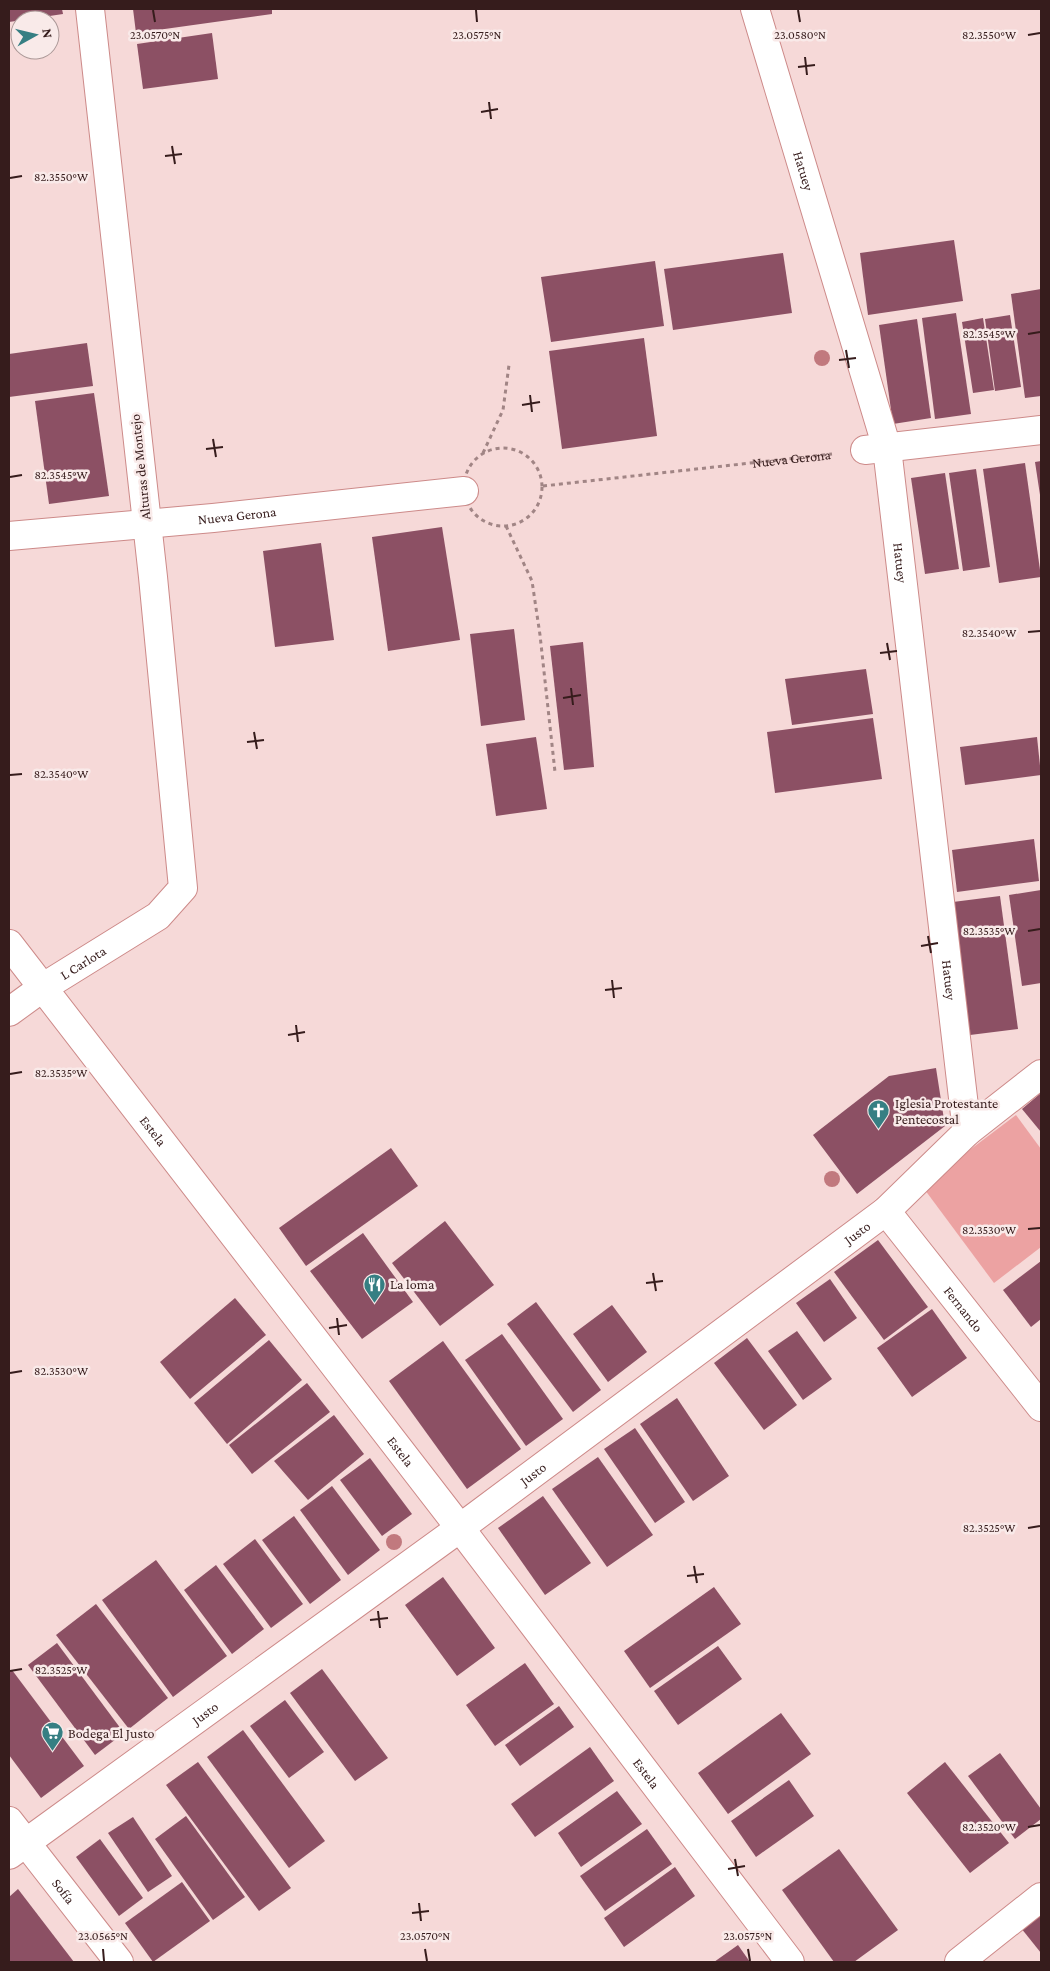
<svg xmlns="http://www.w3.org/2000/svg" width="1050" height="1971" viewBox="0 0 1050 1971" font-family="'Crimson Pro',serif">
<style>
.green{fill:#eca2a2}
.building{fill:#8c5064}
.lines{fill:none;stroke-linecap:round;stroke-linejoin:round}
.minor-casing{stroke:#cd8a89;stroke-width:30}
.path{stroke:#a18585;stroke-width:3;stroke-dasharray:4 4;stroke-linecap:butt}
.minor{stroke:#fff;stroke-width:28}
.tree{fill:#c1797e}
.ticks{fill:none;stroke:#361c1c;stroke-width:2}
.labels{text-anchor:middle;stroke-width:5;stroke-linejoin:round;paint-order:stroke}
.street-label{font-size:14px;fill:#361c1c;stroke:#f9eae9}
.poi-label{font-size:14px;fill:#361c1c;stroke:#f9eae9;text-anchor:start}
.ticks-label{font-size:12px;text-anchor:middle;fill:#361c1c;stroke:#f9eae9;stroke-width:5;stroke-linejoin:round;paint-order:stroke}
</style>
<rect width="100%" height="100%" fill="#f6d9d8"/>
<path class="green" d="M 1016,1115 L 1041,1149 L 1041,1247 L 994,1283 L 922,1186 Z"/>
<g class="building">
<path d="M 9,9 L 62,9 L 63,14 L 9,22 Z"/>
<path d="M 133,9 L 272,9 L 272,14 L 136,33 Z"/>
<path d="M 212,33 L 218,79 L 143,89 L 137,44 Z"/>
<path d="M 954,240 L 963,301 L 868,315 L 860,253 Z"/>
<path d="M 783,253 L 792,313 L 673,330 L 664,269 Z"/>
<path d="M 655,261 L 664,326 L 551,342 L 541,277 Z"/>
<path d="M 1041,289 L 1041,396 L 1025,398 L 1011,294 Z"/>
<path d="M 956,313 L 971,414 L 935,419 L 922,318 Z"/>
<path d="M 1010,315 L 1021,387 L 995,391 L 985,319 Z"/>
<path d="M 983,318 L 994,390 L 973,393 L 962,322 Z"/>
<path d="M 917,319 L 931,418 L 893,424 L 879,325 Z"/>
<path d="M 644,338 L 657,436 L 562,449 L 549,351 Z"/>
<path d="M 87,343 L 93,386 L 9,397 L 9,354 Z"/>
<path d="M 94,393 L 109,496 L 49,504 L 35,401 Z"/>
<path d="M 1041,461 L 1041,495 L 1040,495 L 1035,462 Z"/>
<path d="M 1025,463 L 1041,577 L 999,583 L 983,469 Z"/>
<path d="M 976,469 L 990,567 L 963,571 L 949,473 Z"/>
<path d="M 945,473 L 959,569 L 925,574 L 911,478 Z"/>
<path d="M 442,527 L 460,640 L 388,651 L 372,537 Z"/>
<path d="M 321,543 L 334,640 L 275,647 L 263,551 Z"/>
<path d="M 514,629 L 525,720 L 481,726 L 470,634 Z"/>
<path d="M 583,642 L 594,767 L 564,770 L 550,646 Z"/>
<path d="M 866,669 L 873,714 L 792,725 L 785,679 Z"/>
<path d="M 873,718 L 882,779 L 775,793 L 767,732 Z"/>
<path d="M 536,737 L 547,809 L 496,816 L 486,744 Z"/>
<path d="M 1037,737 L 1041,775 L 965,785 L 960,747 Z"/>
<path d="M 1034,839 L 1039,881 L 957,892 L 952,850 Z"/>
<path d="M 1041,890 L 1041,983 L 1022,986 L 1009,895 Z"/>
<path d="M 1000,896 L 1018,1029 L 970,1035 L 953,902 Z"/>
<path d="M 936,1068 L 945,1126 L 857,1194 L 813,1135 L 889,1076 Z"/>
<path d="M 1041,1093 L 1041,1132 L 1022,1109 Z"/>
<path d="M 391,1148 L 418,1186 L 306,1266 L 279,1228 Z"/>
<path d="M 445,1221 L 494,1285 L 440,1326 L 392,1263 Z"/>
<path d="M 363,1233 L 413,1302 L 362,1339 L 310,1271 Z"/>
<path d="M 878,1240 L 928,1307 L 884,1340 L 834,1272 Z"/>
<path d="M 1041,1261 L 1041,1319 L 1031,1327 L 1003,1290 Z"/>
<path d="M 830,1279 L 857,1318 L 824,1342 L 796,1303 Z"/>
<path d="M 235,1298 L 266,1335 L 190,1399 L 160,1362 Z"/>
<path d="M 536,1302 L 601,1390 L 573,1412 L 507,1324 Z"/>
<path d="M 612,1305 L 647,1352 L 608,1382 L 573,1334 Z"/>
<path d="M 932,1309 L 967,1358 L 912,1397 L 877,1348 Z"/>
<path d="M 797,1331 L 832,1379 L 803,1400 L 768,1351 Z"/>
<path d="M 502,1334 L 563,1419 L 526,1446 L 465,1360 Z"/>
<path d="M 747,1338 L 797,1405 L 764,1430 L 714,1363 Z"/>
<path d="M 269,1340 L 302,1380 L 227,1444 L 194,1403 Z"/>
<path d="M 443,1341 L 521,1449 L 467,1489 L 389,1381 Z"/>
<path d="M 307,1383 L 330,1412 L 252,1474 L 229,1445 Z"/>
<path d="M 677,1398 L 729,1476 L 693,1501 L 640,1424 Z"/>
<path d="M 334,1415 L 364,1454 L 308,1500 L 274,1461 Z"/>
<path d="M 635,1428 L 685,1502 L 655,1523 L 604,1449 Z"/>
<path d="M 598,1457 L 653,1535 L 607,1567 L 552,1489 Z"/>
<path d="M 370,1458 L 412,1514 L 382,1536 L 340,1480 Z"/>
<path d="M 332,1486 L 380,1550 L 348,1575 L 300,1510 Z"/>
<path d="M 543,1496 L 591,1563 L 545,1595 L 498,1528 Z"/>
<path d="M 294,1516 L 341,1580 L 310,1604 L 262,1540 Z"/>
<path d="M 255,1539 L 303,1604 L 271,1628 L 223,1564 Z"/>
<path d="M 156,1560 L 227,1656 L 173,1697 L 102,1600 Z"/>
<path d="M 216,1565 L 264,1629 L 232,1654 L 184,1590 Z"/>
<path d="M 443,1577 L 495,1648 L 457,1676 L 405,1605 Z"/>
<path d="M 714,1587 L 741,1624 L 650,1688 L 624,1651 Z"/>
<path d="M 96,1604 L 168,1698 L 129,1729 L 56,1635 Z"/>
<path d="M 57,1643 L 124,1733 L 95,1755 L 28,1665 Z"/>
<path d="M 718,1646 L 742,1679 L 678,1725 L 654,1691 Z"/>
<path d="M 525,1663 L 554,1704 L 495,1746 L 466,1705 Z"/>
<path d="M 322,1669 L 388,1758 L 355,1781 L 290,1693 Z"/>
<path d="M 12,1670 L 84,1766 L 41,1798 L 9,1755 L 9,1672 Z"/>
<path d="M 285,1700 L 324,1752 L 289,1778 L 250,1726 Z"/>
<path d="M 559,1706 L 574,1727 L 520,1766 L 505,1745 Z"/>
<path d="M 781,1713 L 811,1754 L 728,1814 L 698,1773 Z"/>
<path d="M 243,1730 L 325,1841 L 289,1868 L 207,1757 Z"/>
<path d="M 590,1747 L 614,1781 L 535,1837 L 511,1804 Z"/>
<path d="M 1000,1753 L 1041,1809 L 1041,1819 L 1015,1839 L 968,1776 Z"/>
<path d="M 198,1762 L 291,1888 L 259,1911 L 166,1785 Z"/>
<path d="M 945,1762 L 1009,1843 L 970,1873 L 907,1793 Z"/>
<path d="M 789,1780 L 814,1816 L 756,1857 L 731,1821 Z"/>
<path d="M 617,1791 L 642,1824 L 581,1867 L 558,1833 Z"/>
<path d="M 186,1816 L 245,1897 L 213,1920 L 155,1839 Z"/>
<path d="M 133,1817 L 172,1876 L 148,1892 L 108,1833 Z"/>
<path d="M 647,1829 L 672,1864 L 605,1911 L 580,1876 Z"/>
<path d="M 100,1839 L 143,1898 L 119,1916 L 76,1857 Z"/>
<path d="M 839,1849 L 898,1930 L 854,1962 L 834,1962 L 782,1890 Z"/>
<path d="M 675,1867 L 695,1896 L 624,1947 L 604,1918 Z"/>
<path d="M 182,1882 L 210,1921 L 153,1962 L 125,1923 Z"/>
<path d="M 18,1889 L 74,1962 L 9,1962 L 9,1897 Z"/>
<path d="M 1041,1912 L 1041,1953 L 1021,1928 Z"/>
<path d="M 738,1945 L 750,1962 L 714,1962 Z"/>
</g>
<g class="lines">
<defs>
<g id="minor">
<path id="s2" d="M 755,9 L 887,448 L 967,1132"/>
<path d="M 865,450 L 1041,430"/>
<path id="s3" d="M 9,536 L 213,518 L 464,491"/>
<path id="s4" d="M 9,944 L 460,1528 L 790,1962"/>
<path id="s5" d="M 9,1012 L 42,988 L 158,916 L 183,888 L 153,577 L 90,9"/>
<path id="s6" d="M 886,1211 L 1041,1407"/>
<path id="s7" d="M 9,1821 L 119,1962"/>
<path id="s8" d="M 9,1855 L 460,1528 L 886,1211 L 967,1132 L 1041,1074"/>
<path d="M 959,1962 L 1041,1897"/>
</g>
</defs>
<use href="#minor" class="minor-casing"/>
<g class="path">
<circle cx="503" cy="487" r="39"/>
<path d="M 483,453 L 503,410 L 509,365"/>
<path id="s1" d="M 543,486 L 832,454"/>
<path d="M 506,526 L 532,581 L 540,635 L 555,772"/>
</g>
<use href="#minor" class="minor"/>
</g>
<g class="tree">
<circle cx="822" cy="358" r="8"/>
<circle cx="832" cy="1179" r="8"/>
<circle cx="394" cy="1542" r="8"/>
</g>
<path class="ticks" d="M 153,10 L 155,22M 476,10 L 477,22M 798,10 L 800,22M 1028,35 L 1040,33M 805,57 L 807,75M 798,67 L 815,65M 489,102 L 491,119M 481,112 L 498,109M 172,146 L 175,164M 165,156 L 182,154M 10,178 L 22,176M 1028,334 L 1040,332M 846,350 L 849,368M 839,360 L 856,358M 530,395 L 532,412M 522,405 L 540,402M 213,439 L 216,457M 206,449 L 223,447M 10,477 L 22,475M 1028,632 L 1040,631M 887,643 L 890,660M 880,653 L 897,651M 571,688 L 573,705M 563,698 L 581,695M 254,732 L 257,749M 247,742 L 264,740M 10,775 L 22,774M 1028,931 L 1040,929M 928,936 L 931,953M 921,946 L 938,943M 612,980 L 614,998M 605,990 L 622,988M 296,1025 L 298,1042M 288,1035 L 305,1032M 10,1074 L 22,1072M 1028,1229 L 1040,1228M 653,1273 L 656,1291M 646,1283 L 663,1281M 337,1318 L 339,1335M 329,1328 L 347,1325M 10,1373 L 22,1371M 1028,1528 L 1040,1526M 694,1566 L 697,1583M 687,1576 L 704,1574M 378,1611 L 380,1628M 370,1620 L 388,1618M 10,1671 L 22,1669M 1028,1827 L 1040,1825M 735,1859 L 738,1876M 728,1869 L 745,1866M 419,1903 L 421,1921M 412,1913 L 429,1911M 103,1949 L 104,1961M 425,1949 L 427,1961M 748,1949 L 750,1961"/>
<defs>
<symbol id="church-pin" viewBox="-11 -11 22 30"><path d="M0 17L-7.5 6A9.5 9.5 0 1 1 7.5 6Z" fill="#367f83" stroke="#f9eae9"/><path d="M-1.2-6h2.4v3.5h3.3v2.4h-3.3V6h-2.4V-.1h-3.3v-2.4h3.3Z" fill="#fff"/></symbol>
<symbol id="restaurant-pin" viewBox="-11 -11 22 30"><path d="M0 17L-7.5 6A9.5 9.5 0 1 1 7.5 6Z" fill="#367f83" stroke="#f9eae9"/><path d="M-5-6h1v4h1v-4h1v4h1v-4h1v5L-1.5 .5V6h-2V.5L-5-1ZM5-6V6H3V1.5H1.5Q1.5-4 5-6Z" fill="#fff"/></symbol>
<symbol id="supermarket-pin" viewBox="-11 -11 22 30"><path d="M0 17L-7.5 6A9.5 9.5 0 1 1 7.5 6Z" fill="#367f83" stroke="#f9eae9"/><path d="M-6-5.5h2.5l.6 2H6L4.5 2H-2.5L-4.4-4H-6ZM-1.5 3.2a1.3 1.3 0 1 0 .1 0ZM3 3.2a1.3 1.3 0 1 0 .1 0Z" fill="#fff"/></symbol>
</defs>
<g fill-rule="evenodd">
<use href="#church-pin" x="866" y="1098" width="25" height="34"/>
<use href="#restaurant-pin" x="362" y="1272" width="25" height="34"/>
<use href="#supermarket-pin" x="40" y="1720" width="25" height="34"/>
</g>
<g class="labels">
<g class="street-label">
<text dy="5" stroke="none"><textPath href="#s2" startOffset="169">Hatuey</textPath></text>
<text dy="5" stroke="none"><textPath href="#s1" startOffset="250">Nueva Gerona</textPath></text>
<text transform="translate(140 467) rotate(-96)" y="5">Alturas de Montejo</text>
<text dy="5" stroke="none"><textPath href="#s3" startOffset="229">Nueva Gerona</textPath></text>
<text dy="5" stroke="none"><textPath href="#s2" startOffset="574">Hatuey</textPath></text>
<text dy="5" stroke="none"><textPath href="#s5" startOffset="89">L Carlota</textPath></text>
<text dy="5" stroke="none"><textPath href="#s2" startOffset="994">Hatuey</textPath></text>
<text dy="5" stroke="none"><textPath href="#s4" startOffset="236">Estela</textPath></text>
<text dy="5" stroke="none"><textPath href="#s8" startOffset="1052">Justo</textPath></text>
<text dy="5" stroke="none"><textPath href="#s6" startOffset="125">Fernando</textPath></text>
<text dy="5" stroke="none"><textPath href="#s4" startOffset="641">Estela</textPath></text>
<text dy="5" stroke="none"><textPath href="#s8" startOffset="648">Justo</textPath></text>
<text dy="5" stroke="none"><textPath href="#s8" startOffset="242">Justo</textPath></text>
<text dy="5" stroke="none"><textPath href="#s4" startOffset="1046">Estela</textPath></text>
<text dy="5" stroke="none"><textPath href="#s7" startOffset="89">Sofía</textPath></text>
</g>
<g class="poi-label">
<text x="895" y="1108">Iglesia Protestante<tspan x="895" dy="16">Pentecostal</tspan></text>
<text x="390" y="1289">La loma</text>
<text x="68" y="1738">Bodega El Justo</text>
</g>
</g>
<g class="ticks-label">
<text x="155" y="39">23.0570°N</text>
<text x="477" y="39">23.0575°N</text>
<text x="800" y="39">23.0580°N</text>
<text x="989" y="39">82.3550°W</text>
<text x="61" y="181">82.3550°W</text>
<text x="989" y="338">82.3545°W</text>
<text x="61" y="479">82.3545°W</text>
<text x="989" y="637">82.3540°W</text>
<text x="61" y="778">82.3540°W</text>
<text x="989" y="935">82.3535°W</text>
<text x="61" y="1077">82.3535°W</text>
<text x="989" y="1234">82.3530°W</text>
<text x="61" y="1375">82.3530°W</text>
<text x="989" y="1532">82.3525°W</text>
<text x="61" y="1674">82.3525°W</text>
<text x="989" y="1831">82.3520°W</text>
<text x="103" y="1940">23.0565°N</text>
<text x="425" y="1940">23.0570°N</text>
<text x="748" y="1940">23.0575°N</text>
</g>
<rect width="1050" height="1971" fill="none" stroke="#361c1c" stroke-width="20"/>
<g transform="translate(35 35) rotate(82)"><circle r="24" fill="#f9eae9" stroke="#ab9897"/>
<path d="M0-4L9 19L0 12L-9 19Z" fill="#367f83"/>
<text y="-8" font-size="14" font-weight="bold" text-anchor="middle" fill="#361c1c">N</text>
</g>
</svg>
